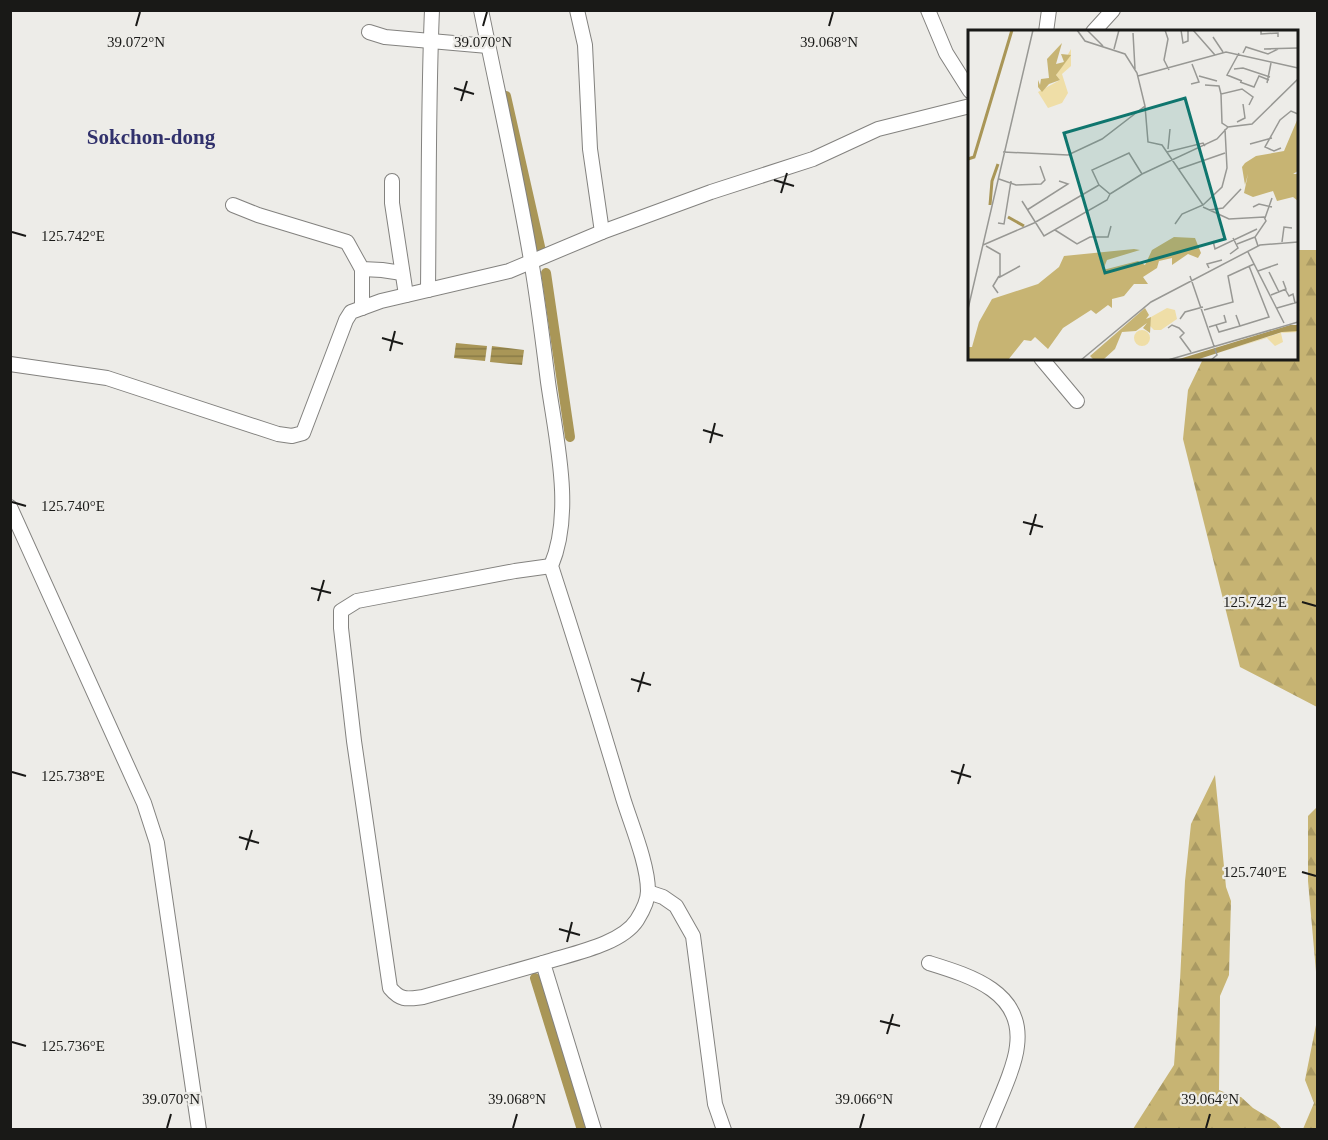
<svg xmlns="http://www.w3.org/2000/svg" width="1328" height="1140" viewBox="0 0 1328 1140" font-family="'Times New Roman',serif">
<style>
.forest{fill:url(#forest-firs)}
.water{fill:url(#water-rules)}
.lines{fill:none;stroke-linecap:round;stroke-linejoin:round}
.canal{stroke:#a99657;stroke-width:10}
.minor-casing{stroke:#83827f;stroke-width:16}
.minor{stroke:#fff;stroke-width:14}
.ticks{fill:none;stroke:#191917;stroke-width:2}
.labels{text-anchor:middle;stroke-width:4.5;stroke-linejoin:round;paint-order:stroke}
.quarter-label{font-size:21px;font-weight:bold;fill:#31316c;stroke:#edece8}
.inset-river{fill:none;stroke:#a99657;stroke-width:3}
.inset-road{fill:none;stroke:#989894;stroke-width:1.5}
.view{fill:#0f766e;fill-opacity:0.15;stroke:#0f766e;stroke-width:3}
.inset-edge{fill:none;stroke:#191917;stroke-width:3}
.ticks-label{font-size:15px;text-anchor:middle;fill:#191917;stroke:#edece8;stroke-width:4.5;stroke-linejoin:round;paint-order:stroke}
</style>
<defs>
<pattern id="forest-firs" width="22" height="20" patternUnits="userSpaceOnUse" patternTransform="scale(1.5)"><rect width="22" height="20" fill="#c7b473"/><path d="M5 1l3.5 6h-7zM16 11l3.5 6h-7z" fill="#aa9a63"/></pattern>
<pattern id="water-rules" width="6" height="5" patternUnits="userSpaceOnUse" patternTransform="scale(1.5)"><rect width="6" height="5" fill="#a99657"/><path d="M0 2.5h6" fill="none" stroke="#897a47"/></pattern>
</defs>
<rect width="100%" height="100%" fill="#edece8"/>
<g class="forest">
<path d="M 1297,250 L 1318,250 L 1317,707 L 1240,667 L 1183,439 L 1188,390 L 1203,359 L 1296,358 Z"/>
<path d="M 1215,775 L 1226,887 L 1231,901 L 1229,975 L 1220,996 L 1219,1090 L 1233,1096 L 1241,1097 L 1253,1108 L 1276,1122 L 1282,1129 L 1133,1129 L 1174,1065 L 1180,981 L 1185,881 L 1191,824 Z"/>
<path d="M 1317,807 L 1317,983 L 1308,881 L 1308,816 Z"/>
<path d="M 1317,1020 L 1317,1129 L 1303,1129 L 1314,1103 L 1305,1080 Z"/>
</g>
<g class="water">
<path d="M 456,343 L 487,346 L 485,361 L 454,358 Z"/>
<path d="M 492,346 L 524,350 L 522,365 L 490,362 Z"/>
</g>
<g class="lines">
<g class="canal">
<path d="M 506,96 L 541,251"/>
<path d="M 546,273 L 570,437"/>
<path d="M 535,978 L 582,1130"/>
</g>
<defs>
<g id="minor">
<path d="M 481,10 C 498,94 517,177 531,260 C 538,301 543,342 548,382 C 556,439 574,512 551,566 C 576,643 600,720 623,798 C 631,824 648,864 648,891 C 648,900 642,912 637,920 C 621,945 570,954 543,963 L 594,1130"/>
<path d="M 577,10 L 585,45 L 590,149 L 602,232"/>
<path d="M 928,10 L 946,53 L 970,91"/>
<path d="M 369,32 L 385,37 L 488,46"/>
<path d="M 1046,32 L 1049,10"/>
<path d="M 1093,32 L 1113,10"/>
<path d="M 392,181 L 392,203 L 406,295"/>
<path d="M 233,205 L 258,215 L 347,242 L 362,269 L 382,270 L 402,273"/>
<path d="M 362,269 L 362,308"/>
<path d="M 428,290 C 429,197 428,104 432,10"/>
<path d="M 1041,358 L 1077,401"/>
<path d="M 10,364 L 107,378 L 278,434 L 292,436 L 303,433 L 346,320 L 351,312 L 381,301 L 509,271 L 602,232 L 711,192 L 813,159 L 878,129 L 970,106"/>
<path d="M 10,507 L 144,803 L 157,843 L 199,1130"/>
<path d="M 648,892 L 663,897 L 676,906 L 693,936 L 715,1104 L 724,1130"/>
<path d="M 543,963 L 423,997 C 407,999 401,1001 390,988 L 354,741 L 341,628 L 341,611 L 357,601 L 515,571 L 551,566"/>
<path d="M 929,963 C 971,976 1024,992 1017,1046 C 1015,1068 996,1107 987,1130"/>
</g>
</defs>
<use href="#minor" class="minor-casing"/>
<use href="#minor" class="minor"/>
</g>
<path class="ticks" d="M 136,26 L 140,12M 483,26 L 487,12M 829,26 L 833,12M 454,88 L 474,94M 461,101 L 467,81M 774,180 L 794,186M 781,193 L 787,173M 12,232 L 26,236M 382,338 L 403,344M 390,351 L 395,331M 703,430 L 723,436M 710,443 L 715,423M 12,502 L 26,506M 1023,522 L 1043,527M 1030,535 L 1036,514M 311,588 L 331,593M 318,601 L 324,580M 1302,602 L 1316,606M 631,679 L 651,685M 638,692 L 644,672M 951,771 L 971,777M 12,772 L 26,776M 958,784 L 964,764M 239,837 L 259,843M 246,850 L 252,830M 1302,872 L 1316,876M 559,929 L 580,935M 567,942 L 572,922M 880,1021 L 900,1026M 887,1034 L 893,1014M 12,1042 L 26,1046M 167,1128 L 171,1114M 513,1128 L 517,1114M 860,1128 L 864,1114M 1206,1128 L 1210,1114"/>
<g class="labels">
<g class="quarter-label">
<text x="151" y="144">Sokchon-dong</text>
</g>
</g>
<g transform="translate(968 30)">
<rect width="330" height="330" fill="#edece8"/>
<path d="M 103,19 L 103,36 L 94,44 L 100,63 L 94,73 L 80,78 L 70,62 L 92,50 L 88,45 ZM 199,278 L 207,280 L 209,289 L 193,300 L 186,300 L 182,296 L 183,287 ZM166 308a8 8 0 1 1 16 0a8 8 0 1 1-16 0ZM 321,300 L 325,300 L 330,302 L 313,303 L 315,312 L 307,316 L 299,308 L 250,323 Z" fill="#efdea7"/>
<path d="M 94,13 L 88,34 L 96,32 L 93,24 L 103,25 L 88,45 L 92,50 L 81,54 L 74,62 L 70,57 L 70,50 L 72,55 L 73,49 L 81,48 L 79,29 ZM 330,88 L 330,141 L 325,144 L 330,144 L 330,171 L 325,167 L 309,171 L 305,161 L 285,167 L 276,163 L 280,144 L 277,155 L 274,137 L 277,133 L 288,126 L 316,121 ZM 206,207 L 227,208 L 233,223 L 230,228 L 220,224 L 204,235 L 204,228 L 191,231 L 189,238 L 175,247 L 180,254 L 166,254 L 156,266 L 144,269 L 144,278 L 140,275 L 128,284 L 123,280 L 95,298 L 80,319 L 67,307 L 63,311 L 56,310 L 40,330 L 0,330 L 0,317 L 4,317 L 11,292 L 24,269 L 70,254 L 91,237 L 96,226 L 166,219 L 172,220 L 139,230 L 135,240 L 170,231 L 177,235 L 184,220 ZM 177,278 L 181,285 L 178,289 L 183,287 L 182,303 L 175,298 L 179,293 L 168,301 L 154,302 L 147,319 L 136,329 L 125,329 L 122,326 Z" fill="#c7b473"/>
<path d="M 322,295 L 330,295 L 330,301 L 314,302 L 228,330 L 208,330 Z" fill="#a99657"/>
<path class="inset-river" d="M 0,129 L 6,127 L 44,0M 22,175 L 24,151 L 30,134M 40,187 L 56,196"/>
<path class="inset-road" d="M 119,0 L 135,16M 197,0 L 200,9 L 196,30 L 201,40M 213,0 L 215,13 L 220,11 L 220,0M 225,0 L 247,25M 293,0 L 293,4 L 310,3 L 310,7M 165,3 L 167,39M 245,7 L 255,22M 146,19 L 151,0M 296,19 L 330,18M 271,23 L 259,45 L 274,51M 275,23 L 278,17 L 300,24 L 310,19M 266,39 L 275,38 L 302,47M 170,46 L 258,22 L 330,38M 231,46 L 249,51M 272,52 L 286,57 L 291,46 L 301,50M 299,53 L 303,33M 223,54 L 231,52 L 224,34M 237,55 L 251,56 L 253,64M 177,76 L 180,112 L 194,115 L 235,175 L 214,184 L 207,194M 269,92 L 277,88 L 275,74M 260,97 L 254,93 L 253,64 L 274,59 L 285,67 L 281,75M 282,114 L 304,108M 313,118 L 306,121 L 297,117 L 312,90 L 323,81 L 330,84M 200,119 L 202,99M 35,122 L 100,125 L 134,109 L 177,76 L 169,43 L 157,24 L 117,11 L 109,0M 199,122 L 235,113 L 237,116M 211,139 L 257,123M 31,149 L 48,155 L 73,154 L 77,150 L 72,136M 131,155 L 124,140 L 161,123 L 174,144M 54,171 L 76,206 L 139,170 L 142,164M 235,175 L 254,157 L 259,138 L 257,99M 235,177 L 261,189 L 296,187 L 298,191 L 287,207 L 290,216M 285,177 L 291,174 L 304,177M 59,180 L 100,154 L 91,151M 241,180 L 255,178 L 273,159M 297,188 L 304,168M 30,193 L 36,194 L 43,151M 87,200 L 109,214 L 122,207 L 140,207 L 143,196M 245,211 L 247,219 L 289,199M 314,212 L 316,197 L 324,198M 269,214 L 287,207M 15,215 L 66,193 L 131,155 L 142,164 L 174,144 L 249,109 L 260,97 L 284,94 L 330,49M 18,216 L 32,224 L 32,247 L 52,236M 280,222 L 316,293M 262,224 L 270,218 L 265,208M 241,238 L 239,234 L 254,230M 290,241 L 310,234M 301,242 L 311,262M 222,246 L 249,325 L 243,330M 317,259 L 321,266 L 325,264 L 327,273M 30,263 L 25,256 L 31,246M 303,265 L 318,259 L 315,251M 309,278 L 330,272M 0,279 L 65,0M 236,280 L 265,272 L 260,246 L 286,234M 212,289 L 217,282 L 235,277M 248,295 L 251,302 L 272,296 L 268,285M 272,296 L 301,287 L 281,236M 241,297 L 258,292 L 256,285M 200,298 L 204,295 L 211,298 L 216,303 L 212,307 L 223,322M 113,330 L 183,272 L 292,215 L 330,212M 200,330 L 330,292"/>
<path class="view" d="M 217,68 L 257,209 L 137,243 L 96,103 Z"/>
<rect width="330" height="330" class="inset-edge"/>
</g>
<g class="ticks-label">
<text x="136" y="47">39.072°N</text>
<text x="483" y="47">39.070°N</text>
<text x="829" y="47">39.068°N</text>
<text x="73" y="241">125.742°E</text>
<text x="73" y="511">125.740°E</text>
<text x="1255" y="607">125.742°E</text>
<text x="73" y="781">125.738°E</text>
<text x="1255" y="877">125.740°E</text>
<text x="73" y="1051">125.736°E</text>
<text x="171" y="1104">39.070°N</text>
<text x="517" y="1104">39.068°N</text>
<text x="864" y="1104">39.066°N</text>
<text x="1210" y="1104">39.064°N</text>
</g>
<rect width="1328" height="1140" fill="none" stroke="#191917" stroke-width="24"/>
</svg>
